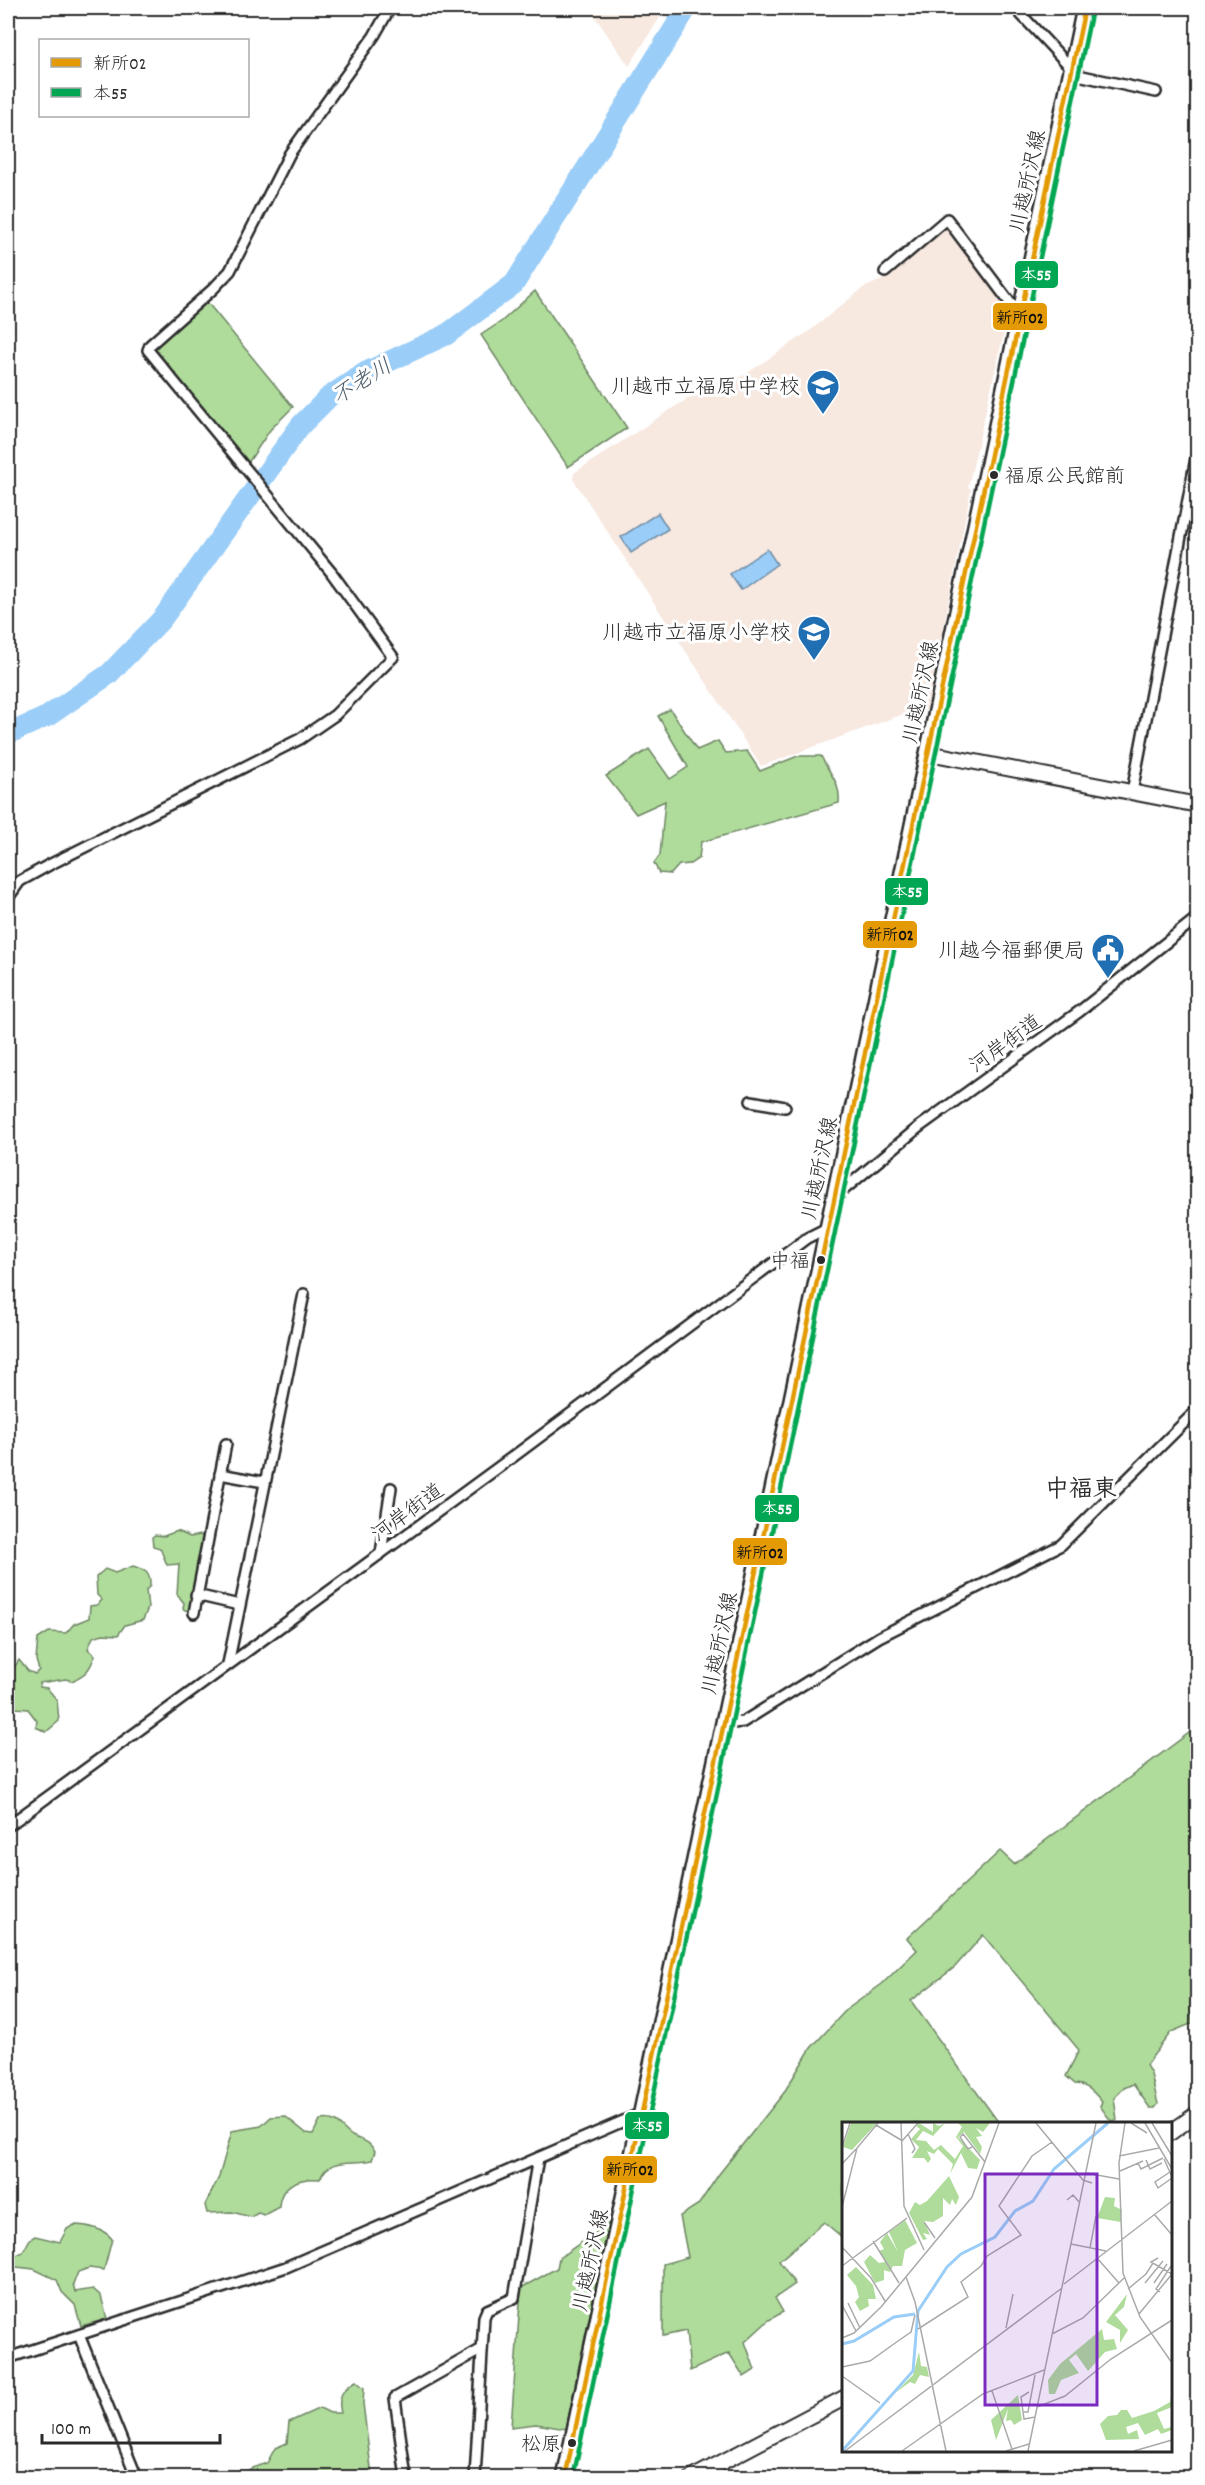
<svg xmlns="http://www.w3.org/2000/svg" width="1205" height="2485" viewBox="0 0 1205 2485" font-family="Dekko,'Klee One',sans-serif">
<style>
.built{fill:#f7e8e0}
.green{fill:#afdc9b;stroke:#6d8463;stroke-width:1.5}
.water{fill:#9acdf7;stroke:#6e8ca5;stroke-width:1.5}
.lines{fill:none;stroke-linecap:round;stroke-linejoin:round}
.river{stroke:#9acdf7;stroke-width:21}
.street-casing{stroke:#2b2b2b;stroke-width:14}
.secondary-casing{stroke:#2b2b2b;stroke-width:18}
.primary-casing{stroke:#2b2b2b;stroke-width:20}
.street{stroke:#fff;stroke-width:9}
.secondary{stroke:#fff;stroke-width:14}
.primary{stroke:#fff;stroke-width:15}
.bus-1-casing{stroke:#fff;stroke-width:9}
.bus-2-casing{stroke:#fff;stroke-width:9}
.bus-1{stroke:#e39a04;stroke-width:4.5}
.bus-2{stroke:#00a651;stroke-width:4.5}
.bus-dot{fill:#2b2b2b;stroke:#fff;stroke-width:2}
.labels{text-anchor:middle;stroke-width:6;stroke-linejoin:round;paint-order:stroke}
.bus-label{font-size:20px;fill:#2b2b2b;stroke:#fff;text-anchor:end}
.street-label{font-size:21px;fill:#2b2b2b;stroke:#fff}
.poi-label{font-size:21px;fill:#2b2b2b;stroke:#fff;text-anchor:end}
.water-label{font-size:22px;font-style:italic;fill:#4c5c68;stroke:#fff}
.quarter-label{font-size:24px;font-weight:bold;fill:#2b2b2b;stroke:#fff}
.inset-river{fill:none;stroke:#9acdf7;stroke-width:3}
.inset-road{fill:none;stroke:#aaa;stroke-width:1.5}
.view{fill:#7b2cbf;fill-opacity:0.15;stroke:#7b2cbf;stroke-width:3}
.inset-edge{fill:none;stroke:#2b2b2b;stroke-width:3}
.line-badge{stroke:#fff;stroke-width:2}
.badge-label{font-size:16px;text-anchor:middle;font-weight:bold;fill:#fff}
.pale-badge-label{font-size:16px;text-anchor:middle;font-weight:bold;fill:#111}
</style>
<rect width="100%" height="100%" fill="#fff"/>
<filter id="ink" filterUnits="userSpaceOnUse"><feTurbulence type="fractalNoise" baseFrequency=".0167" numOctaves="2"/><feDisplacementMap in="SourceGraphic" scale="12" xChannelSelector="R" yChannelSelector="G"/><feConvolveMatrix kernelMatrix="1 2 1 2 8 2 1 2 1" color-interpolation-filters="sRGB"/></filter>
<g filter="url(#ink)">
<g class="built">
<path d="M 589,8 L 666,8 L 629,66 Z"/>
<path d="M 944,228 L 949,229 L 1009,311 L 971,474 L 968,487 L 971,489 L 927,710 L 910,714 L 909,712 L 761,766 L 573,479 L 574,473 L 676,406 L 715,383 L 743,376 L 811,330 L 863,288 L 889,277 Z"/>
</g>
<g class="green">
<path d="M 535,291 L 627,428 L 568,467 L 481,335 L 502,321 Z"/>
<path d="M 207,302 L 293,407 L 270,430 L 248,463 L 156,352 L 157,346 L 162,340 Z"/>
<path d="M 670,709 L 697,750 L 718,741 L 726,753 L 747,751 L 760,771 L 798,756 L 821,756 C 829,773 841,783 839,803 L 701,842 L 699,858 L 690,864 L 679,865 L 671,874 L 659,873 L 654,863 L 660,855 L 665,801 L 636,814 L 606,776 L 649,749 L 670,779 L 688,767 L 658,716 Z"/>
<path d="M 177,1531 L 190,1537 L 200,1535 L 205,1537 L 204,1546 L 200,1550 L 206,1582 L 194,1587 L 190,1612 L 183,1609 L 184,1603 L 177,1594 L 179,1564 L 167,1565 L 160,1548 L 153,1546 L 152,1537 L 155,1535 L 164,1536 Z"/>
<path d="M 133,1566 C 145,1570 151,1572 150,1586 L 146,1590 L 148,1608 L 143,1620 L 125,1625 L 118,1635 L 103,1634 L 93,1637 L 88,1649 L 95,1655 C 90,1670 86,1674 72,1681 L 66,1679 L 39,1683 L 40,1687 L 47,1688 L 57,1700 L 59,1721 L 46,1732 L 36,1727 L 37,1721 L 28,1709 L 15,1708 L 8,1714 L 8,1668 L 15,1666 L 19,1660 L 28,1671 L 35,1674 L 39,1670 L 36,1660 L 38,1639 L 49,1632 L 66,1633 L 74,1624 L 89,1618 L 90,1606 L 97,1605 L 102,1600 L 97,1595 L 96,1577 L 105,1569 L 115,1573 Z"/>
<path d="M 1197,1727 L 1197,2010 L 1191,2015 L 1193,2023 L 1171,2032 L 1146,2065 L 1151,2074 L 1158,2104 L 1155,2108 L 1150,2108 L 1133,2084 L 1124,2088 L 1114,2098 L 1117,2120 L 1111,2121 L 1100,2106 L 1102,2102 C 1094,2092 1088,2085 1075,2084 L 1066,2076 L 1079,2050 L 983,1935 L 955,1967 L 911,2001 L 999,2123 L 844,2124 L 843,2238 L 824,2222 L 779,2261 L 795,2284 L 775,2298 L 783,2312 L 769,2320 L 745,2342 L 755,2370 L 744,2377 L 729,2353 L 690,2371 L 686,2331 L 663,2336 L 663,2264 L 688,2257 L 680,2216 L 699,2204 L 719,2174 L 783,2094 L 811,2048 L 846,2010 L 882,1984 L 917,1950 L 907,1938 L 1000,1851 L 1014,1864 Z"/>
<path d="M 285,2116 L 306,2133 L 313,2134 L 320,2120 C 338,2117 339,2127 352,2136 C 363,2142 366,2138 375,2151 L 372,2160 C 352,2165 329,2156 320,2179 C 300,2177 280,2184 279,2207 L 264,2215 L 258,2213 L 251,2217 L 232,2212 L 207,2213 L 205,2205 L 219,2177 L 232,2131 L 261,2126 L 271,2117 Z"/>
<path d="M 609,2223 L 566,2429 L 536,2424 L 511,2427 L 521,2288 L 557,2268 L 559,2258 Z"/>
<path d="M 74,2225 C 87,2225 105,2229 112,2239 L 104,2270 L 89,2268 L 78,2272 L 73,2285 L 75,2292 L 93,2289 L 101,2296 L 107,2319 L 81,2326 L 75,2305 L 62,2292 L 57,2280 L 34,2269 L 8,2266 L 8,2253 L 15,2256 L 23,2252 L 30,2239 L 35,2236 L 60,2242 L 67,2229 Z"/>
<path d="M 356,2381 L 364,2388 L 363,2403 L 372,2477 L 236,2477 L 252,2468 L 267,2463 L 275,2448 L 287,2443 L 289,2422 L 320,2408 L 330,2413 L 341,2413 C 337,2396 342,2390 356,2381 Z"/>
</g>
<g class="water">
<path d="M 658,513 L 668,529 L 631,553 L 621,537 Z"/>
<path d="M 767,549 L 777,564 L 741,590 L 730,574 Z"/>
</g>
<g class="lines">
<path class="river" d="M 8,734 L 48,716 L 109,674 L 162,619 L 300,426 L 330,396 L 366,372 L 446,335 L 514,284 L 687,8"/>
<defs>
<g id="street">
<path d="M 1015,8 L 1078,75 L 1156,92"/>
<path d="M 885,272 L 947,219 L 1011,304 L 1022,309"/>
<path d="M 1132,792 L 1197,453"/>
<path d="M 8,898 L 20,881 L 49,865 L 300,739 L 335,715 L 393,657 L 331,572 L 148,350 L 150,345 L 213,289 L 230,271 L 290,153 L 374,36 L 390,8"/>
<path d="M 751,1101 L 785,1107"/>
<path d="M 835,1197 L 919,1127 L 1080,1011 L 1198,917"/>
<path d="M 220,1474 L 264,1482"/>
<path d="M 381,1553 L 391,1488"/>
<path d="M 196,1595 L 239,1605"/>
<path d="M 194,1613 L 226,1444"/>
<path d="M 228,1664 L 304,1294"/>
<path d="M 723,1724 L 743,1722 L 879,1637 L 1061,1545 L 1198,1409"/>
<path d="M 8,1826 L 514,1456 L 807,1238 L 827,1228"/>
<path d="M 79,2335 L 137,2478"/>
<path d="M 8,2358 L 286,2267 L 642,2113"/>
<path d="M 406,2478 L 395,2398 L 482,2349"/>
<path d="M 475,2478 L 484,2317 L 487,2310 L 514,2298 L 538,2158"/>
</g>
<g id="secondary">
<path d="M 929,753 L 1198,805"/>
<path d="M 1170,2133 L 1198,2113"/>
<path d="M 692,2478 L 844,2398"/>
</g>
<path id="primary" d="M 565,2478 L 1085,8"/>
</defs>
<use href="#street" class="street-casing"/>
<use href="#secondary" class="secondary-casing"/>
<use href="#primary" class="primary-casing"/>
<use href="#street" class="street"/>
<use href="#secondary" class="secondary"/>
<use href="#primary" class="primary"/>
<defs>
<path id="bus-1" d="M 565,2478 L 1085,8"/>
<path id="bus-2" d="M 573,2478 L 1092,10"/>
</defs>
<use href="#bus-1" class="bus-1-casing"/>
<use href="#bus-2" class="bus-2-casing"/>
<use href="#bus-1" class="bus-1"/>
<use href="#bus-2" class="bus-2"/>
</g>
</g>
<defs>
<symbol id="school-pin" viewBox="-11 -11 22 30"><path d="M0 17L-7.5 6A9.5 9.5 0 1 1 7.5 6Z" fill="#1f6fb2" stroke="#fff"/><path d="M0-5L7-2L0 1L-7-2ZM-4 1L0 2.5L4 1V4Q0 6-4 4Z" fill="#fff"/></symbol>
<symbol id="civic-pin" viewBox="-11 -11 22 30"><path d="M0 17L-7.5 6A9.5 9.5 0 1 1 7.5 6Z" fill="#1f6fb2" stroke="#fff"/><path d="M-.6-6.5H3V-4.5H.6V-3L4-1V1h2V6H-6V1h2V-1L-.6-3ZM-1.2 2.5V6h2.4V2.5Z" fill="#fff"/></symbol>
</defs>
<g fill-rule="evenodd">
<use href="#school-pin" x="804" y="367" width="38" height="52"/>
<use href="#school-pin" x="795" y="613" width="38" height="52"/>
<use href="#civic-pin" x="1089" y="931" width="38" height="52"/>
</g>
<g class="bus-dot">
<circle cx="994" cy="475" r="5"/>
<circle cx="821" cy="1260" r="5"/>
<circle cx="572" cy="2443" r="5"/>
</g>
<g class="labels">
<g class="bus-label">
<text x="1005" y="482" text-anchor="start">福原公民館前</text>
<text x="810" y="1267">中福</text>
<text x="561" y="2450">松原</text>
</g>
<g class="street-label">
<text transform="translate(1027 181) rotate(-78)" y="7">川越所沢線</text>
<text transform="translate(920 692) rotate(-78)" y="7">川越所沢線</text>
<text transform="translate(1005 1043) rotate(-36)" y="7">河岸街道</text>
<text transform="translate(819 1168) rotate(-78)" y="7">川越所沢線</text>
<text transform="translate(407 1512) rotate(-36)" y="7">河岸街道</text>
<text transform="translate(719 1643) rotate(-78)" y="7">川越所沢線</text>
<text transform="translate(590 2260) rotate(-78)" y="7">川越所沢線</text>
</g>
<g class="poi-label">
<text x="800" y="393">川越市立福原中学校</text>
<text x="791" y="639">川越市立福原小学校</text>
<text x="1085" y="957">川越今福郵便局</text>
</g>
<g class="water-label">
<text transform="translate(361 380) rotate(-32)" y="8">不老川</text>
</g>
<g class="quarter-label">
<text x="1081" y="1496">中福東</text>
</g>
</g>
<g transform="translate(842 2122)">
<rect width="330" height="330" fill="#fff"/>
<path d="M 9,1 L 35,1 L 10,28 L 1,25 ZM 77,1 L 91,10 L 91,1 L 97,4 L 103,1 L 91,14 L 81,9 L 74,18 L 84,19 L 92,28 L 99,23 L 113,37 L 121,24 L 114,15 L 120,5 L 116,1 L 148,1 L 141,10 L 134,6 L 140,14 L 134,15 L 140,25 L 138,32 L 122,10 L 116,15 L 138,38 L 135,47 L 126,46 L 119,31 L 108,52 L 111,42 L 96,27 L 92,32 L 85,29 L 89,37 L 86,41 L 82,36 L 70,36 L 77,25 L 69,17 L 78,7 L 74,4 ZM 107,54 L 117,75 L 114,83 L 110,77 L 108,83 L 101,76 L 101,94 L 91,100 L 82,99 L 88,113 L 81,111 L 85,117 L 81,118 L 67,91 L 73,80 L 78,83 L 85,79 ZM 263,75 L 273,76 L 272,84 L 280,88 L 279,100 L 255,96 ZM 63,98 L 75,121 L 63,128 L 60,144 L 51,144 L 48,150 L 42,148 L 42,158 L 33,161 L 22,140 L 28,133 L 37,141 L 43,140 L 37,129 L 42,127 L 38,120 L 45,111 L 56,130 L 47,110 ZM 14,145 L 31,163 L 34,177 L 26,177 L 27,184 L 18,189 L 13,180 L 17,175 L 14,164 L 5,153 ZM 285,172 L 282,185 L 273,193 L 286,208 L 278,221 L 278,208 L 264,200 ZM 260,207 L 262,218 L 272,217 L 275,227 L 263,230 L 246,249 L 234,232 L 227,238 L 237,251 L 219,258 L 213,272 L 207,272 L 206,258 L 218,242 ZM 77,230 L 79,244 L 85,245 L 87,255 L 78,253 L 73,262 L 68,260 L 53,271 L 71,253 ZM 330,270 L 330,285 L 315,291 L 322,307 L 329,305 L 330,296 L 330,308 L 319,312 L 316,307 L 303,313 L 296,301 L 284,305 L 286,312 L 295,308 L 297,317 L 264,318 L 258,302 L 266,294 L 275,293 L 279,288 L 285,288 L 290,296 L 312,289 L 328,280 ZM 176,273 L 180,298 L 172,303 L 169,298 L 164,299 L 166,287 L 154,318 L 149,298 Z" fill="#afdc9b"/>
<path class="inset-river" d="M 0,222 L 12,219 L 52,195 L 73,192M 0,329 L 71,249 L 76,189 L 105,145 L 119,132 L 153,115 L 173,89 L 191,79 L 212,47 L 266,1"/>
<path class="inset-road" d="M 59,1 L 62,84 L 82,128M 194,1 L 241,58 L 250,61M 283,1 L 277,41 L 281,151 L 298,195 L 330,241M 289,1 L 305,11M 303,1 L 330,47M 310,1 L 330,34M 34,3 L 59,18M 66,12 L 73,27 L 70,31M 60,19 L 76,1M 0,25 L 8,1M 130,25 L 126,27 L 118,15 L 121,12 L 143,40M 277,34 L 317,26M 322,37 L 330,55M 304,38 L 308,47 L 320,41M 296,41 L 299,47 L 321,36M 0,42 L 14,27M 278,49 L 301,39M 328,50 L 313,60 L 316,66 L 330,56M 244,51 L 277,57M 225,78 L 231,73 L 238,81M 0,85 L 15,26 L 36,1M 312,92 L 330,113M 82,100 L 93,116M 31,119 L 57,161M 229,122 L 264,129M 0,125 L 29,156 L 43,179M 248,126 L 254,94M 255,136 L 277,161M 316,136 L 309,140 L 330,152M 0,144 L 65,96M 64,155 L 73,180 L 104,329M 303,161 L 321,139M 312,161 L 325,142M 222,162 L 330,79M 286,167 L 304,152 L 311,141M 318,170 L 314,167 L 329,144M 6,181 L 18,206M 0,183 L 14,209M 297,192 L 330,152M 164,206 L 171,172M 76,207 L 126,175 L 119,160 L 139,144 L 145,134 L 179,113 L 157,84 L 190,34 L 210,20M 210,212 L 241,196 L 282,156M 0,216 L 12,211 L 39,185 L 130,75 L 157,1M 0,245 L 28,239 L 56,219 L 69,210 L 73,193M 0,254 L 38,281M 150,269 L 170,327M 187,270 L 179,275 L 182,297 L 193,295M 195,285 L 223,274 L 269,237 L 330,198M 182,290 L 186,290 L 193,253M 3,329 L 220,166M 60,329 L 141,272 L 202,248M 164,329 L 187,322M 186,329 L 254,1M 292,329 L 330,318"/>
<path class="view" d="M 143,52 L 255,52 L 255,283 L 143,283 Z"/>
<rect width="330" height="330" class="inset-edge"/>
</g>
<g class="line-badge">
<rect x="1014" y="260" width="45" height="29" rx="6" fill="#00a651"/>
<rect x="992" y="302" width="56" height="29" rx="6" fill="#e39a04"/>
<rect x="884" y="877" width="45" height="29" rx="6" fill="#00a651"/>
<rect x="862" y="920" width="56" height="29" rx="6" fill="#e39a04"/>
<rect x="754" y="1494" width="46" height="29" rx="6" fill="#00a651"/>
<rect x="732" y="1537" width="56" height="29" rx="6" fill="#e39a04"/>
<rect x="624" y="2111" width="46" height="29" rx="6" fill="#00a651"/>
<rect x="602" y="2155" width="56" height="29" rx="6" fill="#e39a04"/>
</g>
<g class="badge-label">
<text x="1036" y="280">本55</text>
<text x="907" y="897">本55</text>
<text x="777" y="1514">本55</text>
<text x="647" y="2131">本55</text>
</g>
<g class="pale-badge-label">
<text x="1020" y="323">新所02</text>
<text x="890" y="940">新所02</text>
<text x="760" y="1558">新所02</text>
<text x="630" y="2175">新所02</text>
</g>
<rect width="1205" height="2485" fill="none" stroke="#fff" stroke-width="30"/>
<rect x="15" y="15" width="1175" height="2455" fill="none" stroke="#2b2b2b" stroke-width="2" filter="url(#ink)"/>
<rect x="39" y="39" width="210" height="78" fill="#ffffff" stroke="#aaaaaa" stroke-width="1.5"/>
<rect x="51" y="58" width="30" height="9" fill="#e39a04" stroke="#aaaaaa" stroke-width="1.5"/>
<text x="93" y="69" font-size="18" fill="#2b2b2b">新所02</text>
<rect x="51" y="88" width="30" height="9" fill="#00a651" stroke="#aaaaaa" stroke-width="1.5"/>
<text x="93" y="99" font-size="18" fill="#2b2b2b">本55</text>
<path d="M42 2434v9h178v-9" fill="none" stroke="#2b2b2b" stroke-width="3"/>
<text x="51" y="2434" font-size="18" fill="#2b2b2b" stroke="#ffffff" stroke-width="4.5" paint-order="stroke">100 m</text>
</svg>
